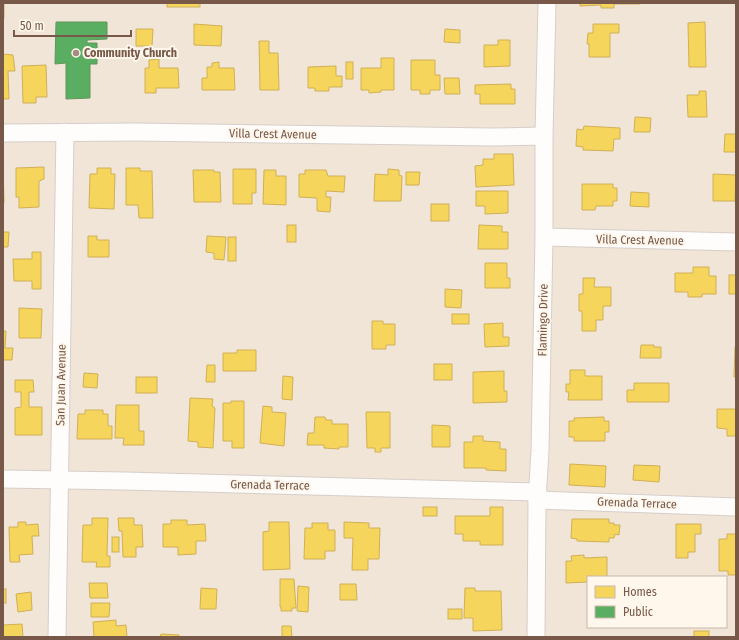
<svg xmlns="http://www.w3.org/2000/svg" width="739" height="640" viewBox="0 0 739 640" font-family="'Fira Sans Condensed',sans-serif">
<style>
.residential{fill:#f1e5d8;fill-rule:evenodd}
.homes{fill:#f6d55c;stroke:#d0b056}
.public{fill:#5aae61;stroke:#63945a}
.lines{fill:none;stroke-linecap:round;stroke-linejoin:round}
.street-casing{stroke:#d6cec8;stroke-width:19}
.street{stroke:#fefdfc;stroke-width:17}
.poi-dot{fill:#a48e82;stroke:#fff7ec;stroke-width:1.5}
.labels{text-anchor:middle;stroke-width:4;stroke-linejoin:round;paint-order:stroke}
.poi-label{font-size:12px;font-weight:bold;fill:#775849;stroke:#fff7ec;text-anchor:start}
.street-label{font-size:12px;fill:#775849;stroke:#fff7ec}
</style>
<rect width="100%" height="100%" fill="#f7f2eb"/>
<path class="residential" d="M 3,3 L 736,3 L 736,637 L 3,637 ZM 588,577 L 726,577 L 726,627 L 588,627 Z"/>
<g class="homes">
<rect x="3" y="3" width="1" height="15"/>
<rect x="167" y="3" width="33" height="4"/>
<path d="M 580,3 L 640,3 L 640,4 L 614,4 L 614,8 L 601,8 L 601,5 L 580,6 Z"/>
<path d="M 705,22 L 706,67 L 689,67 L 688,23 Z"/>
<path d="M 194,24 L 222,26 L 221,46 L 194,45 Z"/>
<path d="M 593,24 L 619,24 L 619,33 L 610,33 L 610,57 L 589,57 L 589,44 L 587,44 L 588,33 L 593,33 Z"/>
<path d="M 136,29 L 153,29 L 152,46 L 136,46 Z"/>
<path d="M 445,29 L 460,30 L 460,43 L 444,42 Z"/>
<path d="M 498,40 L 510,40 L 510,66 L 484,67 L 484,45 L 498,45 Z"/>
<path d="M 259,41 L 269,41 L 269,53 L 278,53 L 279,90 L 260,90 Z"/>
<path d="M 3,54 L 13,55 L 15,71 L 8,71 L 9,99 L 3,99 Z"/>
<path d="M 381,58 L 394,58 L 394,90 L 381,90 L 381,92 L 369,93 L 369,90 L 361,90 L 361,68 L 381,68 Z"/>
<path d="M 159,59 L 159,68 L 178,68 L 179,88 L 156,88 L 156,93 L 145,93 L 145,68 L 149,68 L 149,60 Z"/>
<path d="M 411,60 L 435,60 L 435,75 L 440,75 L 440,90 L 430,90 L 430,94 L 420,94 L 420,90 L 411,90 Z"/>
<path d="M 219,62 L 219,68 L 234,68 L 235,90 L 202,90 L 202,78 L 207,78 L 207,67 L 212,67 L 212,63 Z"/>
<rect x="346" y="62" width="7" height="17"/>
<path d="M 46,65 L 47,97 L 36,97 L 36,103 L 23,103 L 22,66 Z"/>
<path d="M 336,66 L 336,76 L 342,76 L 342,87 L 329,87 L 329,91 L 315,91 L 315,88 L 308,88 L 308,67 Z"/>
<path d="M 444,78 L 459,78 L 460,94 L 445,94 Z"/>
<path d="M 511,84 L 511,89 L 515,89 L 515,104 L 480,104 L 480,94 L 475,94 L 475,85 Z"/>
<path d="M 699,91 L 706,91 L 707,117 L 688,117 L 687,95 L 699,95 Z"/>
<path d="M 635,117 L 651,118 L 650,132 L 634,132 Z"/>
<path d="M 584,126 L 620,128 L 620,139 L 614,139 L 613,151 L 583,150 L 583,147 L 576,146 L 577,129 L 583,130 Z"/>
<path d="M 725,134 L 736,134 L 736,152 L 724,152 Z"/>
<path d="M 494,154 L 513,154 L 514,185 L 476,187 L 475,166 L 483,165 L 483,159 L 494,159 Z"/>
<path d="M 3,163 L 4,203 L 3,203 Z"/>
<path d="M 44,167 L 44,179 L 39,181 L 39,207 L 19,208 L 19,197 L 16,197 L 16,168 Z"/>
<path d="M 97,168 L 111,168 L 111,174 L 115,174 L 114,209 L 89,208 L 90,174 L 97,174 Z"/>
<path d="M 126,168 L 140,168 L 140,171 L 152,171 L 153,218 L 139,218 L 138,205 L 126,205 Z"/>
<path d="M 233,169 L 256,169 L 256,193 L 252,193 L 252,204 L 233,204 Z"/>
<path d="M 388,169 L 399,170 L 399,175 L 402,176 L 401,201 L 374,201 L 375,174 L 388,175 Z"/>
<path d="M 193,170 L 214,170 L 214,172 L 220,172 L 221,202 L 194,202 Z"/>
<path d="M 264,170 L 276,170 L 276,176 L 286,176 L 286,205 L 263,204 Z"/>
<path d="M 305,170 L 326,170 L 328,176 L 345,176 L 344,192 L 326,191 L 326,197 L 331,197 L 330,212 L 317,211 L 317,198 L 299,197 L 299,174 L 305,174 Z"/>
<path d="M 406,172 L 420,172 L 419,185 L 406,185 Z"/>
<path d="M 713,174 L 736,175 L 735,201 L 713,201 Z"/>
<path d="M 582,184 L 613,184 L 613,188 L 617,188 L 617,201 L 613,201 L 613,206 L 596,206 L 595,210 L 582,210 Z"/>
<path d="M 476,191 L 508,191 L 508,213 L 485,214 L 485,206 L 476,206 Z"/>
<path d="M 631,192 L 649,193 L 649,207 L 630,206 Z"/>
<rect x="431" y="204" width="18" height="17"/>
<rect x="287" y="225" width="9" height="17"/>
<path d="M 479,225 L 502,226 L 502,232 L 508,232 L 508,249 L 478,249 Z"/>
<path d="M 3,232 L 9,232 L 8,247 L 3,247 Z"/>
<path d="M 88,236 L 97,236 L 97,240 L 109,240 L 109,257 L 88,257 Z"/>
<path d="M 207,236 L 226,237 L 224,260 L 214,259 L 214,253 L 206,252 Z"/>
<rect x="228" y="237" width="8" height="24"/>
<path d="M 32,252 L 41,252 L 41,289 L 32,289 L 32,281 L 14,281 L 13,259 L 32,259 Z"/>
<path d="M 485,263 L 507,263 L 507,278 L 510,278 L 510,288 L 485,288 Z"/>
<path d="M 693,267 L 709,267 L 709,276 L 716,276 L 716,294 L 702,294 L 702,297 L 688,297 L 688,292 L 675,292 L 675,273 L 693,273 Z"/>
<rect x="729" y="275" width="7" height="19"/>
<path d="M 583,278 L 595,278 L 594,287 L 611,287 L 611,306 L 603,306 L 603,320 L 596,320 L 596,331 L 582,331 L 582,311 L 579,311 L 579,294 L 583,294 Z"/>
<path d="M 445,289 L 462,290 L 461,308 L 445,307 Z"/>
<path d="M 19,308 L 42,309 L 41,338 L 19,338 Z"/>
<rect x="452" y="314" width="17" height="10"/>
<path d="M 372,321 L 383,321 L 383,324 L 395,324 L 395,345 L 386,345 L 386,349 L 372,349 Z"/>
<path d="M 503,323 L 503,337 L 509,337 L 509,346 L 485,347 L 484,324 Z"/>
<path d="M 3,331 L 6,331 L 5,348 L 13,348 L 12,360 L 3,360 Z"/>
<path d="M 641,345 L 654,345 L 654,347 L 661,347 L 661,358 L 640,358 Z"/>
<path d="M 735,347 L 736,347 L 736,377 L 734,377 Z"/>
<path d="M 237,350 L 256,350 L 256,371 L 223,371 L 223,353 L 237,353 Z"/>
<rect x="434" y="364" width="18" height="16"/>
<path d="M 207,365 L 215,365 L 215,382 L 206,382 Z"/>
<path d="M 570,370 L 585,370 L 585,376 L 602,376 L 602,400 L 568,400 L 569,392 L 566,392 L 566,384 L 570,384 Z"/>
<path d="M 504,371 L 504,391 L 507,391 L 507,402 L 473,403 L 473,372 Z"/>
<path d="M 84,373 L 98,374 L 97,388 L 83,387 Z"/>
<path d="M 283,376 L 293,377 L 292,400 L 282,399 Z"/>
<rect x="136" y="377" width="21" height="16"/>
<path d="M 15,380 L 33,380 L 34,392 L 29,392 L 29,407 L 42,407 L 42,435 L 15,435 L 15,408 L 21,407 L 21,392 L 15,392 Z"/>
<path d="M 634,383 L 669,383 L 669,402 L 627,402 L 627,390 L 634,390 Z"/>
<path d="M 190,398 L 213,399 L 212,406 L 215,408 L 213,448 L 198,447 L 198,442 L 188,441 Z"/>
<path d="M 231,401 L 244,401 L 244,448 L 232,448 L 232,441 L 223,441 L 223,403 L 231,403 Z"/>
<path d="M 116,405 L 139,405 L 139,431 L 144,431 L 144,445 L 123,445 L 124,438 L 115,438 Z"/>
<path d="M 263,406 L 272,407 L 272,412 L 286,413 L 284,446 L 260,443 Z"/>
<path d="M 717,409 L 736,409 L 736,436 L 727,436 L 727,429 L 717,428 Z"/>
<path d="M 85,410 L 103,410 L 103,414 L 108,414 L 108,426 L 112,426 L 112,439 L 77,439 L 78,414 L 85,414 Z"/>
<path d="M 366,412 L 390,412 L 390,448 L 381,448 L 381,452 L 375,452 L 375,448 L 367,448 Z"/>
<path d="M 315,417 L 325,417 L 326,420 L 332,420 L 332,424 L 348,424 L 348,447 L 339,447 L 339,449 L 324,448 L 324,445 L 307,445 L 308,433 L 314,433 Z"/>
<path d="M 604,417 L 604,421 L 609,421 L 609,432 L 605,432 L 605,441 L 574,441 L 574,437 L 569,437 L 569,421 L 574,421 L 574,418 Z"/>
<path d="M 432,425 L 450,426 L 450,447 L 432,447 Z"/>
<path d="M 473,436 L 483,436 L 483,441 L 500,442 L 500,449 L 506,449 L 506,471 L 486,470 L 486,468 L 464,468 L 464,442 L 473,442 Z"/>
<path d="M 570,464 L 606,466 L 605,487 L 569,485 Z"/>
<path d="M 634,465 L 660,466 L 659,482 L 633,480 Z"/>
<rect x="423" y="507" width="14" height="9"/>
<path d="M 490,507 L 503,507 L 503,545 L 480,545 L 480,541 L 463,541 L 463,534 L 455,534 L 455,516 L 490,516 Z"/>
<path d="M 92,518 L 108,518 L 107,556 L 110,556 L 110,567 L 96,567 L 97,562 L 82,562 L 83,525 L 92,525 Z"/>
<path d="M 118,518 L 134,518 L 134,525 L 142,525 L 143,547 L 136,547 L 136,557 L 123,557 L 122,531 L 119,531 Z"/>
<path d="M 572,519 L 609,519 L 609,523 L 614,523 L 614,525 L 620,525 L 619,535 L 615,534 L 614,538 L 609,538 L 609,542 L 577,541 L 577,539 L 571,538 Z"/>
<path d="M 171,520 L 187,520 L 187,525 L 205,524 L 206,541 L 196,541 L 196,554 L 178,555 L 178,547 L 163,547 L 163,524 L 171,524 Z"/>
<path d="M 18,522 L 26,522 L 26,525 L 38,524 L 39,536 L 32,536 L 33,554 L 19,555 L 20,562 L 10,562 L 9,527 L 18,527 Z"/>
<path d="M 269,522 L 289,522 L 290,569 L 263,570 L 263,532 L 269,531 Z"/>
<path d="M 344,522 L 369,523 L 369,528 L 380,528 L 379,559 L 368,559 L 368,570 L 352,570 L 353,538 L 344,538 Z"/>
<path d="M 312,523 L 328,523 L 328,530 L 335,530 L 335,551 L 325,551 L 325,559 L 304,559 L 305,528 L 312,528 Z"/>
<path d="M 676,524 L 701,524 L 701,534 L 695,534 L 695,552 L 688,552 L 688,558 L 676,558 Z"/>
<path d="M 727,534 L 736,534 L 736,575 L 728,575 L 728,571 L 719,571 L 719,539 L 727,539 Z"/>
<rect x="112" y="537" width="7" height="15"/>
<path d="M 584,555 L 584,558 L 607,557 L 607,577 L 588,577 L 588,582 L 566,583 L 566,561 L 572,561 L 571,556 Z"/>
<path d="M 280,579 L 294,579 L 296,608 L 292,608 L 292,611 L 281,611 L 281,607 L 280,607 Z"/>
<path d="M 89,583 L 107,583 L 108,598 L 90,598 Z"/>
<path d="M 340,584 L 356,584 L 357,600 L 340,600 Z"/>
<path d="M 298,586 L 309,587 L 308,612 L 297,611 Z"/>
<path d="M 201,588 L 217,589 L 216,609 L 200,609 Z"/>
<path d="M 465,588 L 475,588 L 475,591 L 501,591 L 502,630 L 473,631 L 473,618 L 464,618 Z"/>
<rect x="3" y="589" width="3" height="14"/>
<path d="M 31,592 L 32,610 L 18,612 L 16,594 Z"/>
<path d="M 91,603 L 110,603 L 109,617 L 91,617 Z"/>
<rect x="448" y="609" width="14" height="10"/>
<path d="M 116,620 L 116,626 L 126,625 L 127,637 L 94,637 L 93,622 Z"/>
<path d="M 22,624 L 23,637 L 3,637 L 3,625 Z"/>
<path d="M 282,626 L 291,626 L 292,637 L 282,637 Z"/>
<rect x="694" y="631" width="15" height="6"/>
<path d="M 161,634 L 179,635 L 179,637 L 160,637 Z"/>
</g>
<path class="public" d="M 56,22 L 107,22 L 107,39 L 87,40 L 87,43 L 97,43 L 97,64 L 90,64 L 90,98 L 66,99 L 66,63 L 55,64 Z"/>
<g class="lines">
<defs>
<g id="street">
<path d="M 3,133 L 136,132 L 493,137 L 544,136"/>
<path d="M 544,237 L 736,242"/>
<path d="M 3,479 L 125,481 L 538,492"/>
<path d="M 537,500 L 736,507"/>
<path d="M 57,637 L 65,132"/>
<path d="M 536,637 L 537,500 L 540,451 L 544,237 L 544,136 L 547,3"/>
</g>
</defs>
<use href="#street" class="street-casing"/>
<use href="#street" class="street"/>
</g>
<circle class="poi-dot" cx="76" cy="53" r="4"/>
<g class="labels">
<g class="poi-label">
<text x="84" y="57">Community Church</text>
</g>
<g class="street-label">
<text transform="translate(273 134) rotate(1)" y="4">Villa Crest Avenue</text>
<text transform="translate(640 240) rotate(1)" y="4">Villa Crest Avenue</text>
<text transform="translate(543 320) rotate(-89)" y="4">Flamingo Drive</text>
<text transform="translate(61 385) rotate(-89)" y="4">San Juan Avenue</text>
<text transform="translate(270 485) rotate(1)" y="4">Grenada Terrace</text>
<text transform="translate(637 503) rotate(2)" y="4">Grenada Terrace</text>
</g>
</g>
<rect width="739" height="640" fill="none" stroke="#775849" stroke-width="8"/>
<rect x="587" y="576" width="140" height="52" fill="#fff7ec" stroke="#c9b7ab"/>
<rect x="595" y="586" width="20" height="12" fill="#f6d55c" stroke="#c9b7ab"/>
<text x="623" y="596" font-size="12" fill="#775849">Homes</text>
<rect x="595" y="606" width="20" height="12" fill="#5aae61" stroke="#c9b7ab"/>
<text x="623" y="616" font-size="12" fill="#775849">Public</text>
<path d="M14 30v6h117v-6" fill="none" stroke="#775849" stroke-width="2"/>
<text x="20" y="30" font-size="12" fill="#775849" stroke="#fff7ec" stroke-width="3" paint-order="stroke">50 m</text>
</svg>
